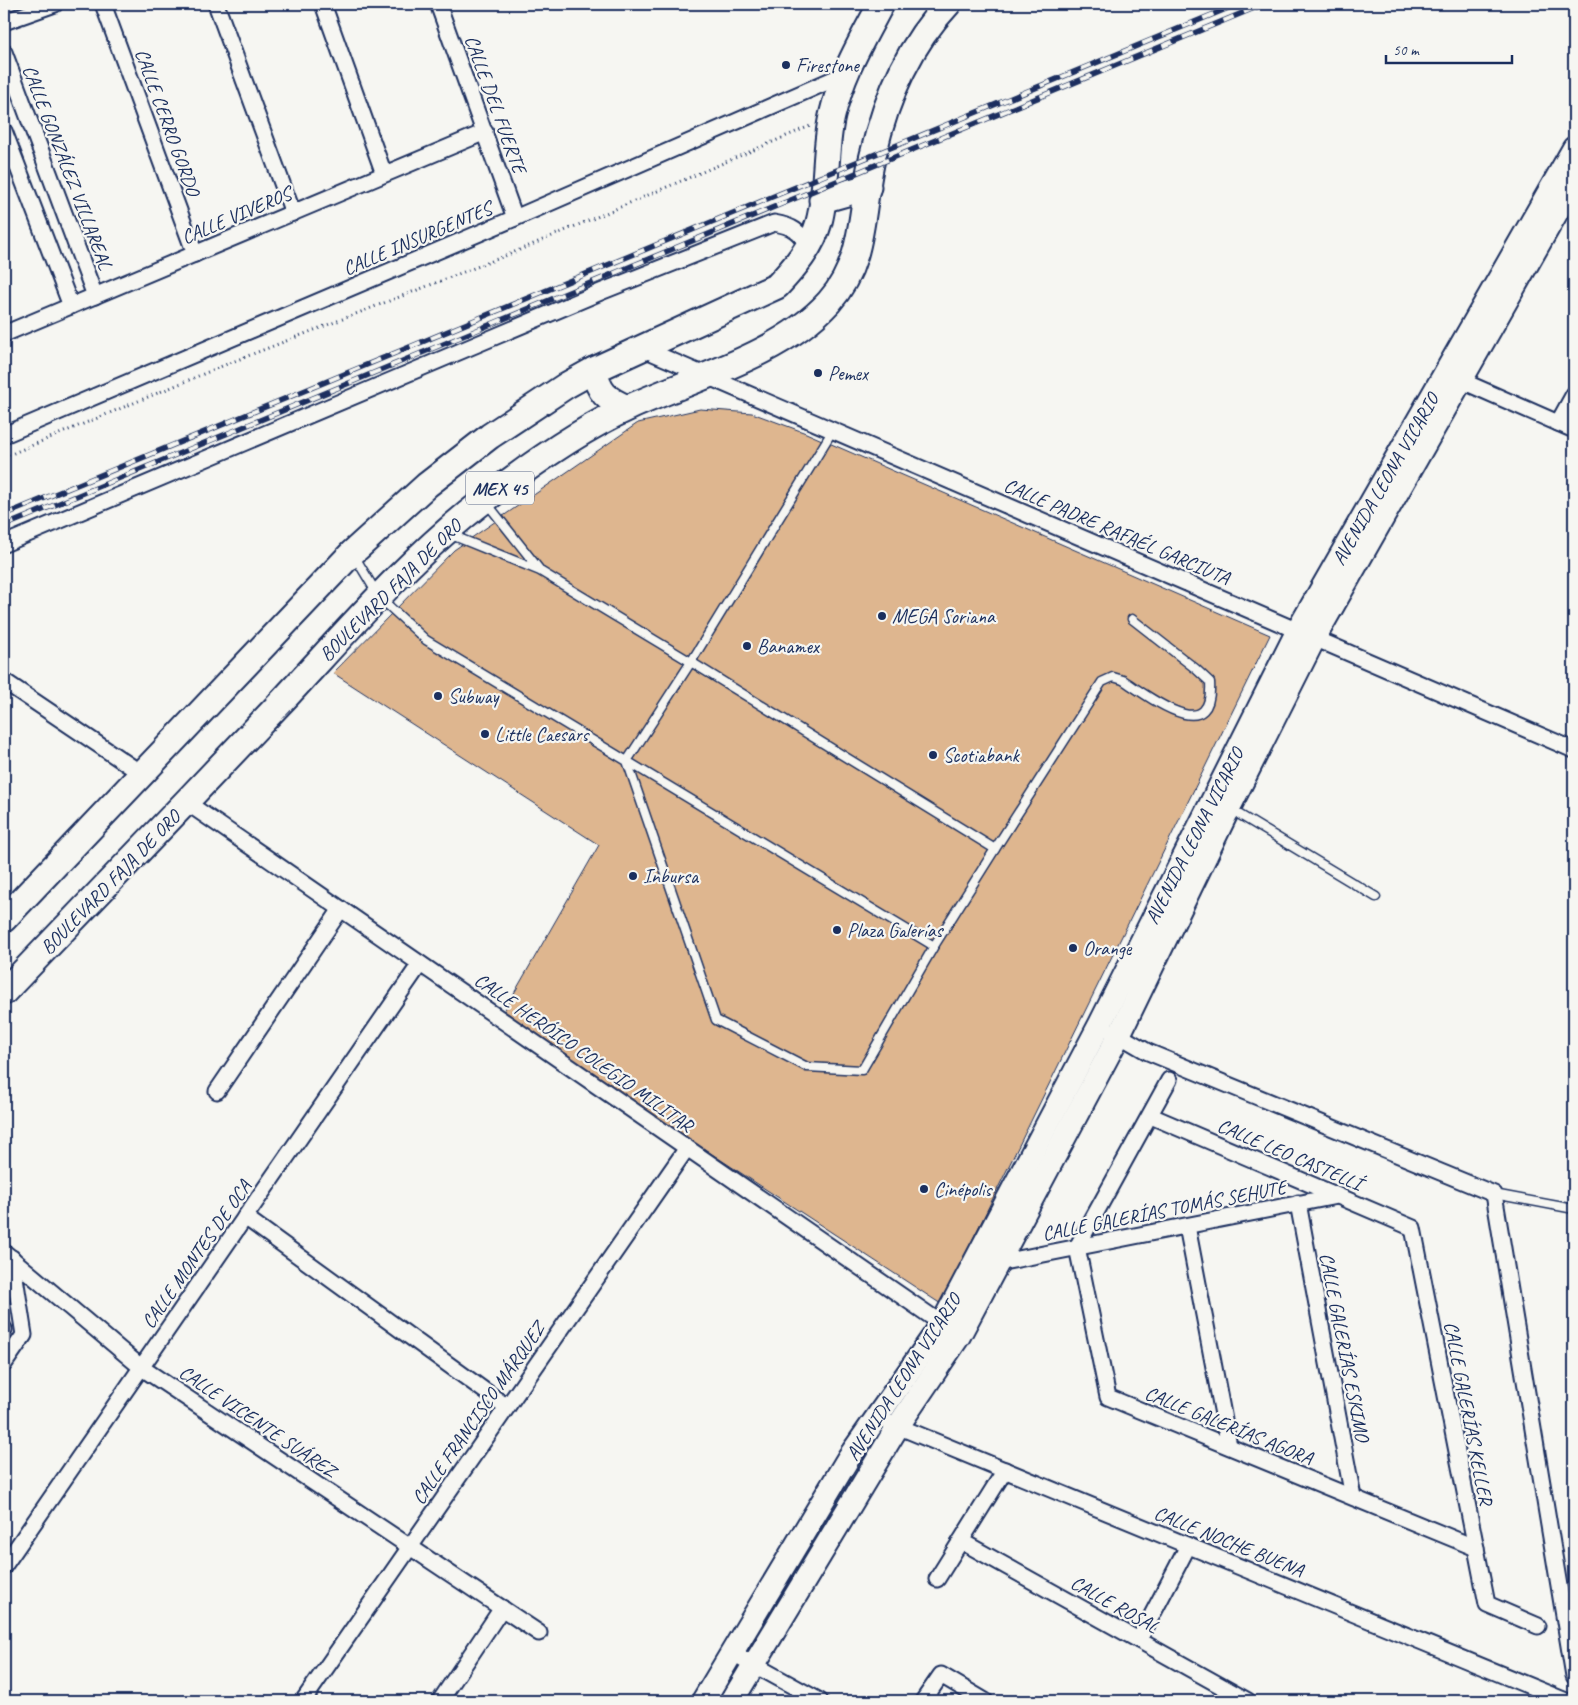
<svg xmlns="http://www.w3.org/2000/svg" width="1578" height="1705" viewBox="0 0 1578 1705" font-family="Caveat,sans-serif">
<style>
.building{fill:#deb68f;stroke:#1b2f5e}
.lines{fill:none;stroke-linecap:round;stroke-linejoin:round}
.lane-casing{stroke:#1b2f5e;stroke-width:11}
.street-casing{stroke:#1b2f5e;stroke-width:19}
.secondary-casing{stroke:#1b2f5e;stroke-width:26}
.primary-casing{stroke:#1b2f5e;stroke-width:29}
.path{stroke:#1b2f5e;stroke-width:3;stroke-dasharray:1 4;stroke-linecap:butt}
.lane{stroke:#f6f6f2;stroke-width:8}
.street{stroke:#f6f6f2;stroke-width:15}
.secondary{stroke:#f6f6f2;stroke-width:22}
.primary{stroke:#f6f6f2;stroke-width:25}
.rail-casing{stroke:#1b2f5e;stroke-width:5.5}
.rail{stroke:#f6f6f2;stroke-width:4;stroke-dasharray:11;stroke-linecap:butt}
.poi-dot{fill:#1b2f5e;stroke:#f6f6f2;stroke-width:2}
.labels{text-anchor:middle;stroke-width:4.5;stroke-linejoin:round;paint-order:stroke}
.shield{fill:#f6f6f2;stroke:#5d6b8a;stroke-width:1}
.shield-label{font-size:19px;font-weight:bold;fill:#1b2f5e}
.poi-label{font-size:20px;fill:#1b2f5e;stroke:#f6f6f2;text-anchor:start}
.street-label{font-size:20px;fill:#1b2f5e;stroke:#f6f6f2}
</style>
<rect width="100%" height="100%" fill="#f6f6f2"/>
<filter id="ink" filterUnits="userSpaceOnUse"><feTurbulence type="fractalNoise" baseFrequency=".02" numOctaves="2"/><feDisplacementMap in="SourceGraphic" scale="10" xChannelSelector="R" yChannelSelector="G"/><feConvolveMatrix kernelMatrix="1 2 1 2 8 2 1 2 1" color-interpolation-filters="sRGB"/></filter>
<g filter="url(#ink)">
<path class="building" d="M 700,409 L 752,413 L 806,433 L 1270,635 L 941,1304 L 501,1016 L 599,845 L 333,673 L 454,550 L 638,423 Z"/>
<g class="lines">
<defs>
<g id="lane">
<path d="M 486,502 L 539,569"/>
<path d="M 449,534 L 540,571 L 691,662 L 833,430"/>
<path d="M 355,557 L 379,597 L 426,640 L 934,946 L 862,1070 L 807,1067 L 716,1020 L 627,761 L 691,662 L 995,849 L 934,946"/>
<path d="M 1230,809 L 1376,897"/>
<path d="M 995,849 L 1102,682 L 1113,677 L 1123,680 C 1147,695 1214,749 1210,682 L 1196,669 L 1132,619"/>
<path d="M 1494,1194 L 1574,1209"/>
</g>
<g id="street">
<path d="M 103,4 L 195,254"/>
<path d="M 216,4 L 293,213"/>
<path d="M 323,4 L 384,174"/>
<path d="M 438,4 L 515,218"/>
<path d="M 4,22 L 55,4"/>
<path d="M 4,52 L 95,296"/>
<path d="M 4,131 L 71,306"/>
<path d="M 4,334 L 485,132"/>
<path d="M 644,349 L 1574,750"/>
<path d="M 1453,377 L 1574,430"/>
<path d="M 1558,423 L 1574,394"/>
<path d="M 4,435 L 515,218 L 843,75"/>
<path d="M 4,544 L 603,291 L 774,223 C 792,226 800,231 808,247"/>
<path d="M 4,681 L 142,774"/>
<path d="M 186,802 L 948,1328"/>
<path d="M 1112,1031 L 1148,1052 L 1494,1194 L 1574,1676"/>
<path d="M 1169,1080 L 1077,1247 L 1108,1397 L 1476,1548"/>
<path d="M 217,1091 L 341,909"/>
<path d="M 1151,1116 L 1413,1228 L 1487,1604 L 1538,1626"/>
<path d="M 1298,1203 L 1353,1497"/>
<path d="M 245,1217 L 507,1407"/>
<path d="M 1187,1226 L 1229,1446"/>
<path d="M 4,1252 L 142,1368 L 539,1633"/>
<path d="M 998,1263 L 1337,1196"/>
<path d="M 4,1329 L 4,1330"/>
<path d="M 4,1364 L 24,1335 L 12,1258"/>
<path d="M 890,1423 L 1566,1701"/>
<path d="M 961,1541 L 1248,1701"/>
<path d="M 4,1566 L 420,964"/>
<path d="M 937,1579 L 1005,1470"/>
<path d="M 1139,1640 L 1188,1546"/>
<path d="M 731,1652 L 820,1701"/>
<path d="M 303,1701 L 687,1148"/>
<path d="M 440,1701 L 502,1608"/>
<path d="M 923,1701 L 941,1675 L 985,1701"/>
</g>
<g id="secondary">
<path d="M 703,1701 L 849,1457 L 942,1324 L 1100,1024 L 1298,630 L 1574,148"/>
<path d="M 732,1701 L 898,1426 L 959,1336 L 1119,1035 L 1229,808 L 1315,637 L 1574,182"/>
</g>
<g id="primary">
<path d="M 822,200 L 868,187"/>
<path d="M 594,370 C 599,393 606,399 627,408"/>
<path d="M 4,919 L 352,553 L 427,485 L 490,436 L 567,385 L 594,370 L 777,286 C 794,268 812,247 819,222 C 828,188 824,150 832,116 C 842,73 861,42 881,4"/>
<path d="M 4,992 C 97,895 191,797 284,699 C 348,630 411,556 486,499 C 530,465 579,430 630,407 C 694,378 781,355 829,302 C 867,260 860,205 873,155 C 886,98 908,46 948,4"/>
</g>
</defs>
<use href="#lane" class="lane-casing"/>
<use href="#street" class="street-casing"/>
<use href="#secondary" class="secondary-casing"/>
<use href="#primary" class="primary-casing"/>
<path class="path" d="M 4,457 L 232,362 L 510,254 L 810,126"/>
<use href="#lane" class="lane"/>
<use href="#street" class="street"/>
<use href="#secondary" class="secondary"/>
<use href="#primary" class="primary"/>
<defs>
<g id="rail">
<path d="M 4,515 L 1238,4"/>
<path d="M 4,526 L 1264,4"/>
</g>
</defs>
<use href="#rail" class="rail-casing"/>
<use href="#rail" class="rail"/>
</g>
</g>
<g class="poi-dot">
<circle cx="786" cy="65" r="5"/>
<circle cx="818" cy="373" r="5"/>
<circle cx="882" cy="616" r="5"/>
<circle cx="747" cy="646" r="5"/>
<circle cx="438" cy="696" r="5"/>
<circle cx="485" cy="734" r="5"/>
<circle cx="933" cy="755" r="5"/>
<circle cx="633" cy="876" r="5"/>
<circle cx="837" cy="930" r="5"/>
<circle cx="1073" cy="948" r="5"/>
<circle cx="924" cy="1189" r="5"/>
</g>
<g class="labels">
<rect class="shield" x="466" y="471.5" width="68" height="33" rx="4"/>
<g class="shield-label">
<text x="500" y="495">MEX 45</text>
</g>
<g class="poi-label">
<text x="796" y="72">Firestone</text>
<text x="828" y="380">Pemex</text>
<text x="892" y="623">MEGA Soriana</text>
<text x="757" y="653">Banamex</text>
<text x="448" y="703">Subway</text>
<text x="495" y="741">Little Caesars</text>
<text x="943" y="762">Scotiabank</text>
<text x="643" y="883">Inbursa</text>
<text x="847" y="937">Plaza Galerías</text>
<text x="1083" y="955">Orange</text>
<text x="934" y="1196">Cinépolis</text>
</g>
<g class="street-label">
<text transform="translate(496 104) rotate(70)" y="7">CALLE DEL FUERTE</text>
<text transform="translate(168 122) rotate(70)" y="7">CALLE CERRO GORDO</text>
<text transform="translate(68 167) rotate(69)" y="7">CALLE GONZÁLEZ VILLAREAL</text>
<text transform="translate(236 215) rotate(-23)" y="7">CALLE VIVEROS</text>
<text transform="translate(417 238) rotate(-23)" y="7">CALLE INSURGENTES</text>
<text transform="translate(1385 479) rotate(-60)" y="7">AVENIDA LEONA VICARIO</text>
<text transform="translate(1117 531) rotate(23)" y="7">CALLE PADRE RAFAÉL GARCIUTA</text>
<text transform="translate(390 590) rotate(-45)" y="7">BOULEVARD FAJA DE ORO</text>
<text transform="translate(1194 836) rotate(-63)" y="7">AVENIDA LEONA VICARIO</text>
<text transform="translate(110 882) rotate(-46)" y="7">BOULEVARD FAJA DE ORO</text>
<text transform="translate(584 1052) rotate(35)" y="7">CALLE HERÓICO COLEGIO MILITAR</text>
<text transform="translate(1290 1154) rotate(23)" y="7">CALLE LEO CASTELLÍ</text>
<text transform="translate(1164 1210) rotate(-11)" y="7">CALLE GALERÍAS TOMÁS SEHUTE</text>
<text transform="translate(196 1254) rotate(-55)" y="7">CALLE MONTES DE OCA</text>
<text transform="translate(1345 1347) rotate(79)" y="7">CALLE GALERÍAS ESKIMO</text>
<text transform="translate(903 1377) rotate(-57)" y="7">AVENIDA LEONA VICARIO</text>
<text transform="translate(478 1413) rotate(-55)" y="7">CALLE FRANCISCO MÁRQUEZ</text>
<text transform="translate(1469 1413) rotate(79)" y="7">CALLE GALERÍAS KELLER</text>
<text transform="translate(258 1421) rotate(34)" y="7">CALLE VICENTE SUÁREZ</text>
<text transform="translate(1229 1425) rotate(22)" y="7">CALLE GALERÍAS AGORA</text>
<text transform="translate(1229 1541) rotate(22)" y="7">CALLE NOCHE BUENA</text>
<text transform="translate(1115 1604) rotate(29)" y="7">CALLE ROSAL</text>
</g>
</g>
<rect width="1578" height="1705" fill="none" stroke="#f6f6f2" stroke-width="20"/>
<rect x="10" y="10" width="1558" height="1685" fill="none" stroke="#1b2f5e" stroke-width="2" filter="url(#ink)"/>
<path d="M1386 55v8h126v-8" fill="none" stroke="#1b2f5e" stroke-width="2.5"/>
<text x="1393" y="55" font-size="15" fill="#1b2f5e" stroke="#f6f6f2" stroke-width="4" paint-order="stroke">50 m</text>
</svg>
